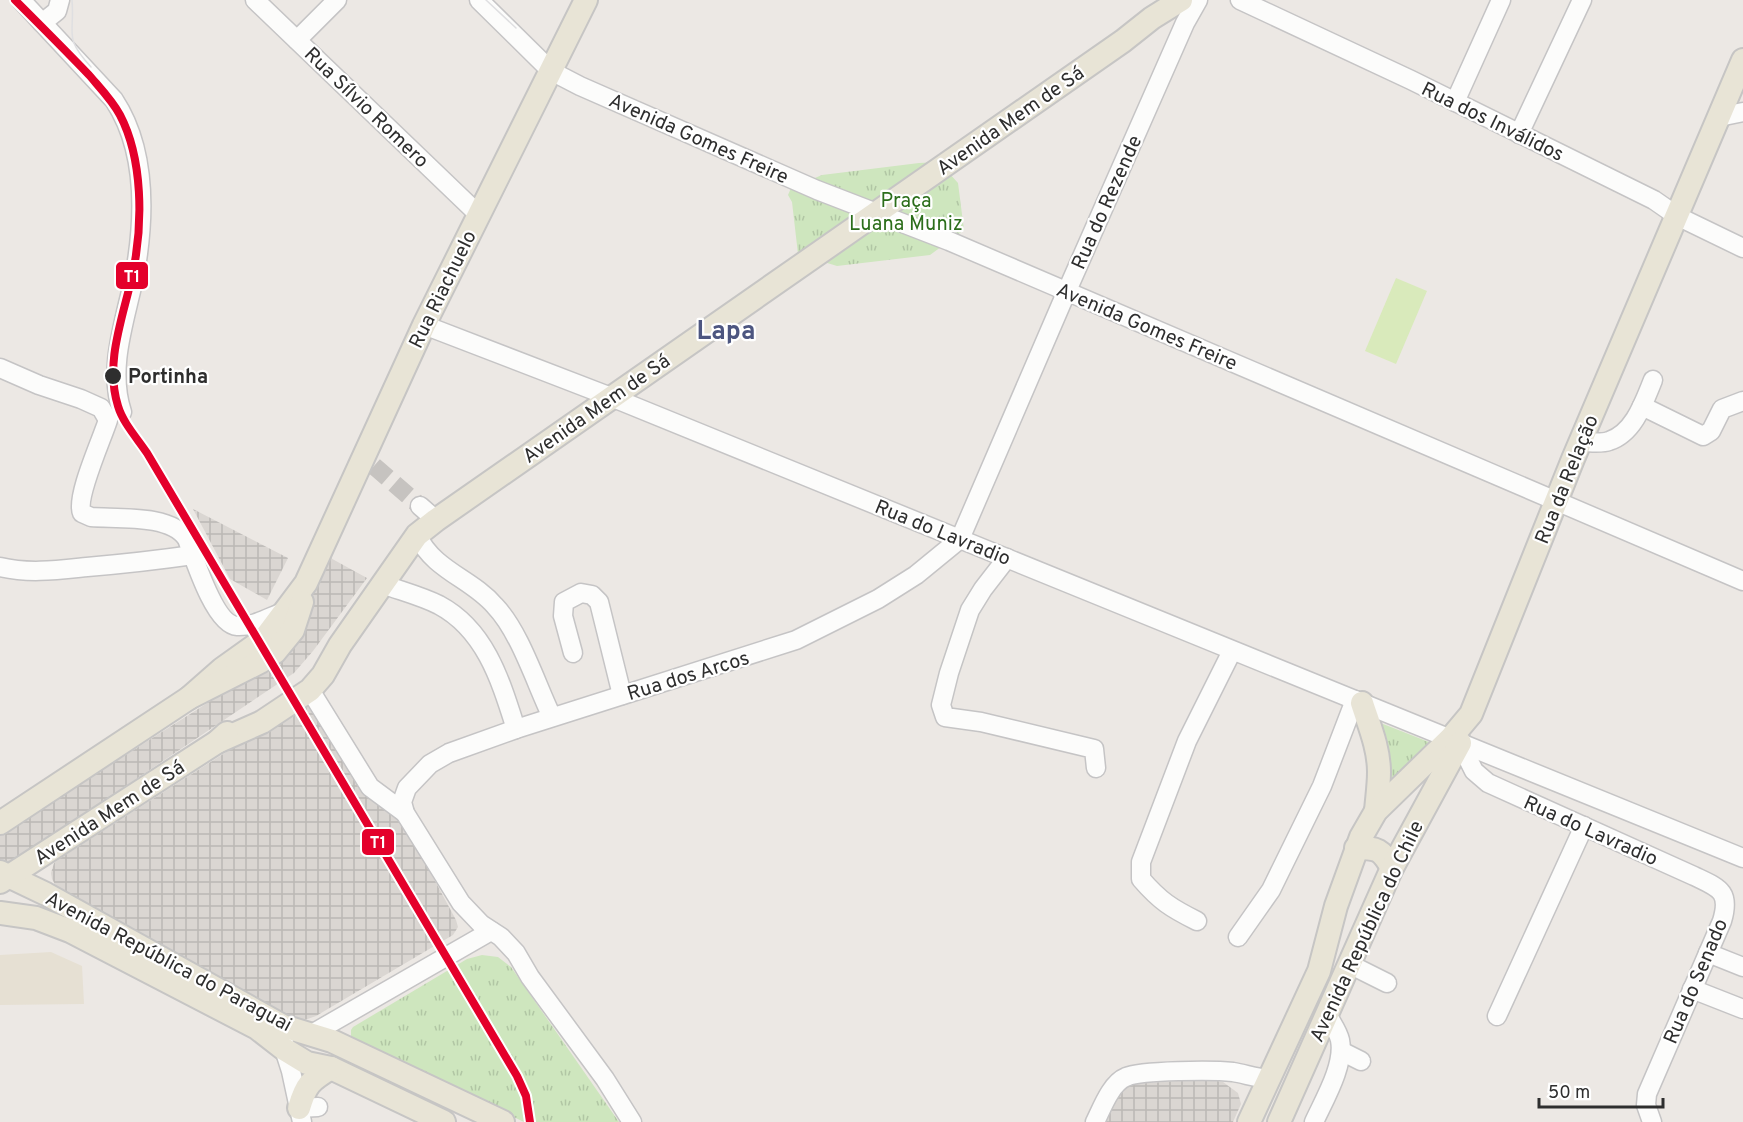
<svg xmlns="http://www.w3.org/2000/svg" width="1743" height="1122" viewBox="0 0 1743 1122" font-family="Overpass,sans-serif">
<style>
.education{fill:#e6e0d3}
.park{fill:url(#park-tufts)}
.pitch{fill:#d9eabb}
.plaza{fill:url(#plaza-grid)}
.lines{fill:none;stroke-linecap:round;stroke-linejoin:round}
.minor-tunnel{stroke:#c6c3c0;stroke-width:18;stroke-dasharray:18 9;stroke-linecap:butt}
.minor-casing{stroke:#c5c4c5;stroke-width:21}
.major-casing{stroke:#c6c5c4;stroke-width:26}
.minor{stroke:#fcfcfb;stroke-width:18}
.major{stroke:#e8e4d6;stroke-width:22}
.tram{stroke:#dfdfe1;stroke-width:1.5}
.tram-1-casing{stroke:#fff;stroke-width:12}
.tram-1{stroke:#e4002b;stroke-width:8}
.stop-dot{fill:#2e2e2e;stroke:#fff;stroke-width:2}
.labels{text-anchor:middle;stroke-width:4.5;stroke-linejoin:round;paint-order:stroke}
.street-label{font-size:20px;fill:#2e2e2e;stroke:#fff}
.park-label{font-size:20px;fill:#2c6e1b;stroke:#fff}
.stop-label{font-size:20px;font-weight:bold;fill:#2e2e2e;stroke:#fff;text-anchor:start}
.district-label{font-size:26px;font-weight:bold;fill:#4d5680;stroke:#fff}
.line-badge{stroke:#fff;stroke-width:2}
.badge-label{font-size:16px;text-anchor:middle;font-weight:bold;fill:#fff}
</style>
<defs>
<pattern id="park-tufts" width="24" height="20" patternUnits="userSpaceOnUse" patternTransform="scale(1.5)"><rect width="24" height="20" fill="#cee6be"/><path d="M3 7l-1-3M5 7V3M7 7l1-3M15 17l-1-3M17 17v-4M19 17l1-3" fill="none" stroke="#b1c6a4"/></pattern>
<pattern id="plaza-grid" width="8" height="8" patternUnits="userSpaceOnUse" patternTransform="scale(1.5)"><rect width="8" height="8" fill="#dad6d2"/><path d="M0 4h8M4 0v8" fill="none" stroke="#bbb8b5"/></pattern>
</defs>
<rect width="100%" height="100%" fill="#ece8e4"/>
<path class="education" d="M 51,952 L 82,966 L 84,1004 L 0,1005 L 0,955 Z"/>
<g class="park">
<path d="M 939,162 L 958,183 L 964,230 L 930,255 L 837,266 L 798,254 L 792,202 L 788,195 L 791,188 L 822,175 L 919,163 Z"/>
<path d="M 1378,722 L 1434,744 L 1387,799 Z"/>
<path d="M 482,955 L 498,957 L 511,967 L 619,1122 L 524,1122 L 351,1038 L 351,1030 L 353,1027 L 467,959 Z"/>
</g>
<path class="pitch" d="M 1396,278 L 1427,291 L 1396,364 L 1365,351 Z"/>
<g class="plaza">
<path d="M 193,509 L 288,558 L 267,600 L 230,579 Z"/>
<path d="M 325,555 L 367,578 L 313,651 L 294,673 L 14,861 L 8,862 L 0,859 L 0,835 L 264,667 L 303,623 Z"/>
<path d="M 309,699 L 405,825 L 456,920 L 458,927 L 453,935 L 316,1016 L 302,1021 L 287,1015 L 59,891 L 52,879 L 51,873 L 54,863 L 59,859 Z"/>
<path d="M 1206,1079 L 1223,1082 L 1238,1093 L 1241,1104 L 1233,1122 L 1106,1122 L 1119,1093 L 1123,1089 L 1133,1084 Z"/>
</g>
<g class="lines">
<path class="minor-tunnel" d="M 374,466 L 420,506"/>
<defs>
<g id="minor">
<path d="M 21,0 L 114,100 C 147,150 145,216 135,273 C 126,319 107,366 122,412"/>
<path d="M 255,0 L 478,214"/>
<path d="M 479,0 L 551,71 L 580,86 L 817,190 L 949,241 L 1743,581"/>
<path d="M 1240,0 L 1411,80 L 1654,200 L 1677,216 L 1743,248"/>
<path d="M 42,23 L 57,11 L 60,0"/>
<path d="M 297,40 L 337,0"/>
<path d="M 1455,102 L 1501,0"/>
<path d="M 1719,117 L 1743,112"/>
<path d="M 1519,134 L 1582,0"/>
<path d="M 424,325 L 611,397 L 1743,858"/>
<path d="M 0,368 L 39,385 L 81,399 L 101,408 L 108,420 C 102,439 75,498 82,513 L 91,517 C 118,519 171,514 187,539 C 194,558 215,625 237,626 C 254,627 271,616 286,611"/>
<path d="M 1642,406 L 1703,436 L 1711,431 L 1722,409 L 1743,401"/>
<path d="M 1581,442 C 1590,442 1601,444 1609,441 C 1634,433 1644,402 1653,380"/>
<path d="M 420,506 L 436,520"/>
<path d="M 417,535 C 434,571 471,578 495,606 C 520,632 536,684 552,717"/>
<path d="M 1007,558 L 983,589 L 970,610 L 949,673 L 941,705 L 945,717 L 981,722 L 1094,749 L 1096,768"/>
<path d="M 0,567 C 29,574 58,570 87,567 C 122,564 158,560 193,555"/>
<path d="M 382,584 C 401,591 421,596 439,605 C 486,630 501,682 516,729"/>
<path d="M 573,653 L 563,616 L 564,602 L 581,593 L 592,595 L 599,602 L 622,695"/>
<path d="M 310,690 L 370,787 L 405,813"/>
<path d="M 1460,743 L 1474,771 L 1488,783 L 1694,876 C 1719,888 1731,891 1722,921 L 1647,1094 L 1646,1105 L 1652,1122"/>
<path d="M 1197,921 C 1171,908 1160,901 1141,879 L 1141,862 L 1187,741 L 1232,651"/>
<path d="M 1238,937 L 1271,890 L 1322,786 L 1355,700"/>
<path d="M 1708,953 L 1743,967"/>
<path d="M 1349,964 L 1387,983"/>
<path d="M 1692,989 L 1743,1009"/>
<path d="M 1497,1016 L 1584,826"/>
<path d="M 310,1035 L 491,931"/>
<path d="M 284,1042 L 284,1049 L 291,1071 L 302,1122"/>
<path d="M 1341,1051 L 1361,1061"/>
<path d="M 299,1108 L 318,1107"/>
<path d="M 632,1122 L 605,1079 L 530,977 L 516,953 L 501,937 L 481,924 L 461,903 L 405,813 L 402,802 L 407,788 L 430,764 L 449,753 L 516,729 L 796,640 L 878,599 L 916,575 L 960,539 L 1066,293 L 1185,23 L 1198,0"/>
<path d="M 1095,1122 C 1102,1108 1111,1083 1126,1077 C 1141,1070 1215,1070 1233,1072 C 1245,1074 1256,1078 1269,1079"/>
<path d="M 1314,1122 C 1324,1100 1345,1065 1340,1040 C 1338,1031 1331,1022 1327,1014"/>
</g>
<g id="major">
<path d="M 189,698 L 222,669 L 264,639 L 306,583 L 424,325 L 586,0"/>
<path d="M 1362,703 C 1369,725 1379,748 1379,772 C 1379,785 1377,798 1376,811"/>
<path d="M 217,742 L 262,722 L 310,690 L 323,675 L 340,645 L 417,535 L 436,520 L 1123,41 L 1152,18 L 1181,0"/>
<path d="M 0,823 L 189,698 L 260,662 L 275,652 L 293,630 L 302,602"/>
<path d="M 1356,848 C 1378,848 1381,849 1392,868"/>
<path d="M 0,872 L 46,894 L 283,1026 L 332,1041 L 503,1122"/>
<path d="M 0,882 L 217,742 L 227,733"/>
<path d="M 0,913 L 36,918 L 70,931 L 257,1028 L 284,1049 L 307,1063 L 331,1068 L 444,1122"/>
<path d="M 299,1108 C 306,1084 310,1081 331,1068"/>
<path d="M 1249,1122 L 1319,971 L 1336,906 L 1361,837 L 1376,811 L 1450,739 L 1471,714 L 1573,459 L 1743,60"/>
<path d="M 1279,1122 L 1392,868 L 1460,743"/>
</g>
</defs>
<use href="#minor" class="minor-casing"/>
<use href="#major" class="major-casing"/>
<use href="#minor" class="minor"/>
<use href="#major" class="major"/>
<g class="tram">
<path d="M 72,0 C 75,36 63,36 91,67"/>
<path d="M 486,0 L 516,28"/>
</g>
<defs>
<path id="tram-1" d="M 15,0 C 40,25 65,50 89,75 C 100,88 112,100 120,115 C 143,159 143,223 133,272 C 124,315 104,362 118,406 C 123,423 137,438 147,453 L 517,1076 L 526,1096 L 530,1122"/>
</defs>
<use href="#tram-1" class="tram-1-casing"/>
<use href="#tram-1" class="tram-1"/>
</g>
<circle class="stop-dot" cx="113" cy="376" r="9"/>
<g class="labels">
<g class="street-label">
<text transform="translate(367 107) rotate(44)" y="7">Rua Sílvio Romero</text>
<text transform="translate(1010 120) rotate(-35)" y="7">Avenida Mem de Sá</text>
<text transform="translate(1493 121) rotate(26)" y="7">Rua dos Inválidos</text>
<text transform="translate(699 138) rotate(24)" y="7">Avenida Gomes Freire</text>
<text transform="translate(1106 202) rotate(-66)" y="7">Rua do Rezende</text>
<text transform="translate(442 289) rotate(-64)" y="7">Rua Riachuelo</text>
<text transform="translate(1147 326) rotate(23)" y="7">Avenida Gomes Freire</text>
<text transform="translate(596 408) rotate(-35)" y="7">Avenida Mem de Sá</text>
<text transform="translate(1566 479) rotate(-68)" y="7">Rua da Relação</text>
<text transform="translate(943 532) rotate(22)" y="7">Rua do Lavradio</text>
<text transform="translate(688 675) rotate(-17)" y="7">Rua dos Arcos</text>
<text transform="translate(109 812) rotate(-33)" y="7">Avenida Mem de Sá</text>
<text transform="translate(1591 830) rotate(24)" y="7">Rua do Lavradio</text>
<text transform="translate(1366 931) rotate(-65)" y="7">Avenida República do Chile</text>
<text transform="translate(169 961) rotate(28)" y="7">Avenida República do Paraguai</text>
<text transform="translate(1695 981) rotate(-67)" y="7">Rua do Senado</text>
</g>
<g class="park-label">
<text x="906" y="207">Praça<tspan x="906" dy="23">Luana Muniz</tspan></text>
</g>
<g class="stop-label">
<text x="128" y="383">Portinha</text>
</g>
<g class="district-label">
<text x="726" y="339">Lapa</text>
</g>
</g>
<g class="line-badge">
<rect x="115" y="261" width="34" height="29" rx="6" fill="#e4002b"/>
<rect x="361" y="828" width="34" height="28" rx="6" fill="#e4002b"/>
</g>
<g class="badge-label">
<text x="132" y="282">T1</text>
<text x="378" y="848">T1</text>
</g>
<path d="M1539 1098v9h124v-9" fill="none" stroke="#2e2e2e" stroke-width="3"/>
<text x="1548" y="1098" font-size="18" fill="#2e2e2e" stroke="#ffffff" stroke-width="4.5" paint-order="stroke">50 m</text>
</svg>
